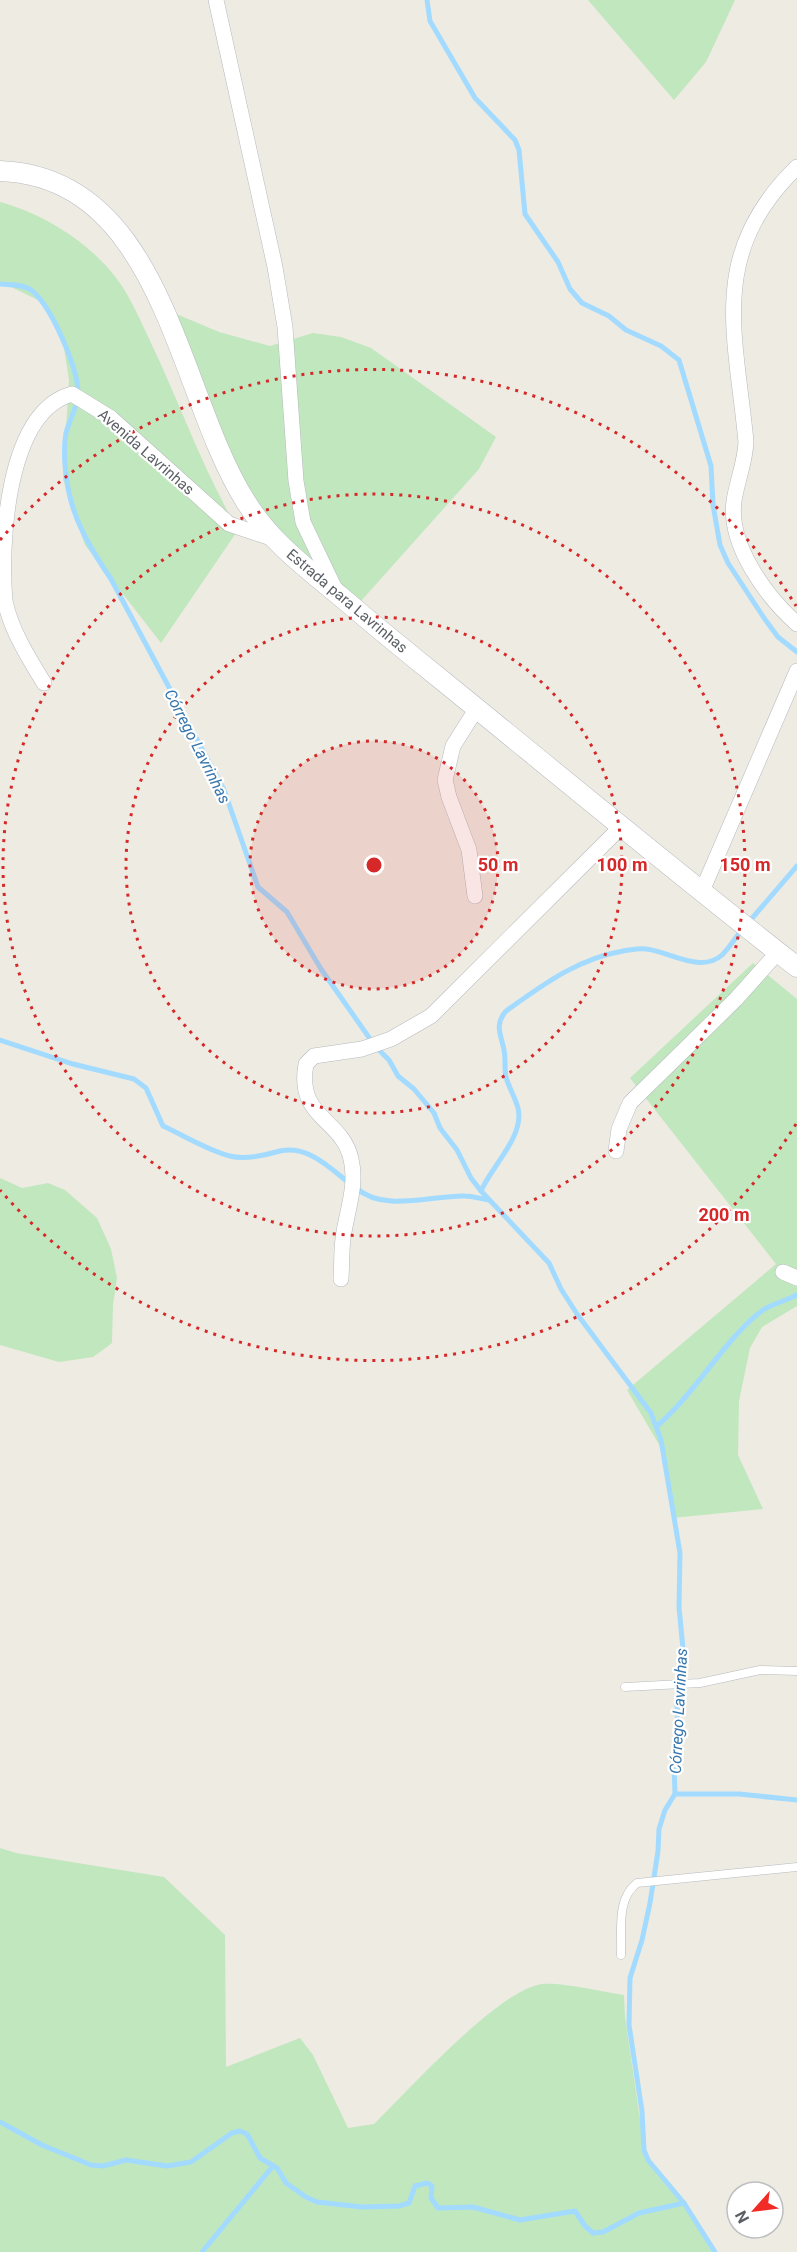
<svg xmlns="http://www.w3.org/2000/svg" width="797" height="2252" viewBox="0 0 797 2252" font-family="Roboto,sans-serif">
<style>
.green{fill:#c0e7be}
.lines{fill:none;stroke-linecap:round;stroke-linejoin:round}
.stream{stroke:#a2dbff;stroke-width:5}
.service-casing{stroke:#b5b9be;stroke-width:9}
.minor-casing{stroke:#b5b9be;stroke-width:16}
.tertiary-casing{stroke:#b5b9be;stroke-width:21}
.service{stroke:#fff;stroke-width:8}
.minor{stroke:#fff;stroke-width:15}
.tertiary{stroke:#fff;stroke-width:20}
.ring{fill:none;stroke:#d62828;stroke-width:3;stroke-dasharray:3 6}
.labels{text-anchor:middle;stroke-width:4.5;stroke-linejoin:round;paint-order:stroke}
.street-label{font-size:15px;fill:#5b5f64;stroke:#fff}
.water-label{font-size:16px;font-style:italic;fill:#3877ad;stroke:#fff}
.centre{fill:#d62828;stroke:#fff;stroke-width:3}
.ring-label{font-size:18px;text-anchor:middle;font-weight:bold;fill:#d62828;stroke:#fff;stroke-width:4.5;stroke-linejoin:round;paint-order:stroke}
</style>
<rect width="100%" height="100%" fill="#eeebe2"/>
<g class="green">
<path d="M 588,0 L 735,0 L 706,62 L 674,100 Z"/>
<path d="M 0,202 C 44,214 89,242 117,279 C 131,298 141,322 151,343 C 181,406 203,470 238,530 L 161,643 L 85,545 L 63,479 L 69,380 L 62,335 L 44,303 L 7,285 L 0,286 Z"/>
<path d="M 174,313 L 219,332 L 270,346 L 313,333 L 341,337 L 371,348 L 496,437 L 479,469 L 361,601 L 290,546 L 237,484 Z"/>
<path d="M 753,963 L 797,999 L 797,1306 L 762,1327 L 750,1348 L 739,1401 L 738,1455 L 763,1509 L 672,1518 L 664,1453 L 627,1390 L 776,1264 L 630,1078 Z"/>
<path d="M 0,1178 L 22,1188 L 48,1183 L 65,1190 L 97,1218 L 111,1249 L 117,1278 L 113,1305 L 112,1343 L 93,1357 L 59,1362 L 0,1345 Z"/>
<path d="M 0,1848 L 16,1853 L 164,1877 L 225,1935 L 226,2067 L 300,2038 L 313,2055 L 348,2128 L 374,2124 C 409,2090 498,1990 542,1984 C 562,1982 603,1992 624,1995 L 625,2017 L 646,2160 L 687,2209 L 712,2252 L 0,2252 Z"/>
</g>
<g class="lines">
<g class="stream">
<path d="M 427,0 L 430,21 L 475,98 L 515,140 L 519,150 L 525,214 L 558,262 L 570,289 L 582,303 L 609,316 L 626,330 L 661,346 L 679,360 L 711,466 L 713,505 L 720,545 L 728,563 L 764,618 L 778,637 L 797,652"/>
<path d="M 0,284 C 10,285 23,284 31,290 C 51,305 78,368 78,393 C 78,407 69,420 66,433 C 63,450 65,471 68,488 C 74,522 92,551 111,579 L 224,790 L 258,887 L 287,912 L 321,969 L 375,1046 L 389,1060 L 398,1076 L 414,1089 L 434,1113 L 440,1128 L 457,1150 L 471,1178 L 481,1191 L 549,1263 L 561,1289 L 577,1314 L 651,1413 L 661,1440 L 680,1553 L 679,1607 L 683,1649 L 677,1701 L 678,1739 L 674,1765 L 675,1794 L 665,1810 L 659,1829 L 658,1851 L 650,1903 L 642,1940 L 630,1978 L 629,2025 L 642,2111 L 644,2150 L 648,2160 L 684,2203 L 715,2252"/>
<path d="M 748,923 L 797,866"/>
<path d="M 0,1040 L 73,1064 L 134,1079 L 146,1088 L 163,1126 C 185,1136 207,1150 230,1156 C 245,1160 262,1156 276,1152 C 305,1143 328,1166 349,1183"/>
<path d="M 356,1188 C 385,1213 431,1195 465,1196 C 473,1196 481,1199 489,1200"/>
<path d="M 481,1191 C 491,1167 525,1136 518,1108 C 515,1097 509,1088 506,1077 C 504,1068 506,1059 504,1050 C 501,1034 494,1025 506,1011 C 544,984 577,959 623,951 C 631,950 639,948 646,949 C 668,951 701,974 722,955 C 729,948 735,938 742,930"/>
<path d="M 657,1426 C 696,1393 725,1338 763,1310 C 774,1303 786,1301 797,1295"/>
<path d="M 675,1794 L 739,1794 L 797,1800"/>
<path d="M 0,2122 L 42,2145 L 91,2165 L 103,2166 L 126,2160 L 167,2166 L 191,2162 L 232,2133 L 240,2131 L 247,2134 L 260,2158 L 277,2168 L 286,2183 L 306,2197 L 317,2202 L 362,2207 L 399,2206 L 409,2203 L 415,2186 L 427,2183 L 432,2186 L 431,2198 L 438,2208 L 473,2207 L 520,2220 L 575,2211 L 585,2226 L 593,2233 L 603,2232 L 639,2213 L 684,2203"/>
<path d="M 202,2252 L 273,2166"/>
</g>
<defs>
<g id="service">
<path d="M 625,1687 L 700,1683 L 760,1670 L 797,1671"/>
<path d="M 621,1955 C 622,1931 616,1899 637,1883 L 797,1867"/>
</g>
<g id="minor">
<path d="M 216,0 L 275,267 L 285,327 L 296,481 L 303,522 L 335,589"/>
<path d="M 797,167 C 707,254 736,334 746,442 C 745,463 737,481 734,501 C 728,545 766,596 797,624"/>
<path d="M 44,683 C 28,657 11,630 5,601 C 0,545 6,412 72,394 L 111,418 L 229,524 L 271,538"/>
<path d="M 702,891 L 797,671"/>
<path d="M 475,896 L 469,850 L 449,797 L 445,780 L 453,746 L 477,708"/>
<path d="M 616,1151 L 619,1129 L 630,1103 L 736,999 L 778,952"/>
<path d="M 783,1272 L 797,1278"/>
<path d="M 341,1279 C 342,1263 341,1248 344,1232 C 348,1208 357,1184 351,1159 C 342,1118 296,1119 306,1064 L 314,1056 L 362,1049 L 391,1039 L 431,1016 L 622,826"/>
</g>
<path id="tertiary" d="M 0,171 C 164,177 177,394 246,502 C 270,541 305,567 340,596 C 374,625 408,653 443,681 C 561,777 678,874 797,967"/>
</defs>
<use href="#service" class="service-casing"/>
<use href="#minor" class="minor-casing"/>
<use href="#tertiary" class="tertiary-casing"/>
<use href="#service" class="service"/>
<use href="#minor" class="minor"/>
<use href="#tertiary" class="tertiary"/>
</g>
<circle cx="374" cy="865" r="124" fill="#d62828" fill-opacity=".12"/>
<g class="ring">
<circle cx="374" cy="865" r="124"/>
<circle cx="374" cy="865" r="248"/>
<circle cx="374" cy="865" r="371"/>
<path d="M796 1124A495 495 0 0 1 0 1190M0 540A495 495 0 0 1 796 606"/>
</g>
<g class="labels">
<g class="street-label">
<text transform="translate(146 452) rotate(41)" y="5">Avenida Lavrinhas</text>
<text transform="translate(347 601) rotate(40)" y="5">Estrada para Lavrinhas</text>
</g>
<g class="water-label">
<text transform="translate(198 746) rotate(63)" y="6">Córrego Lavrinhas</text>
<text transform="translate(678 1711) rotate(-87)" y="6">Córrego Lavrinhas</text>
</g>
</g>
<circle cx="374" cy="865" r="9" class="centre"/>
<g class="ring-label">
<text x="498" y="871">50 m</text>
<text x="622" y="871">100 m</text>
<text x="745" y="871">150 m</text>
<text x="724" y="1221">200 m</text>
</g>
<g transform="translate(755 2210) rotate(242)"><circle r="28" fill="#ffffff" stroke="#bdbfc1" stroke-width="1.5"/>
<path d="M0-4.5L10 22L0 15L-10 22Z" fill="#f12b26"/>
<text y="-9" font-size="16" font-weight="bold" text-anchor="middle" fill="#5b5f64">N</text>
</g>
</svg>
